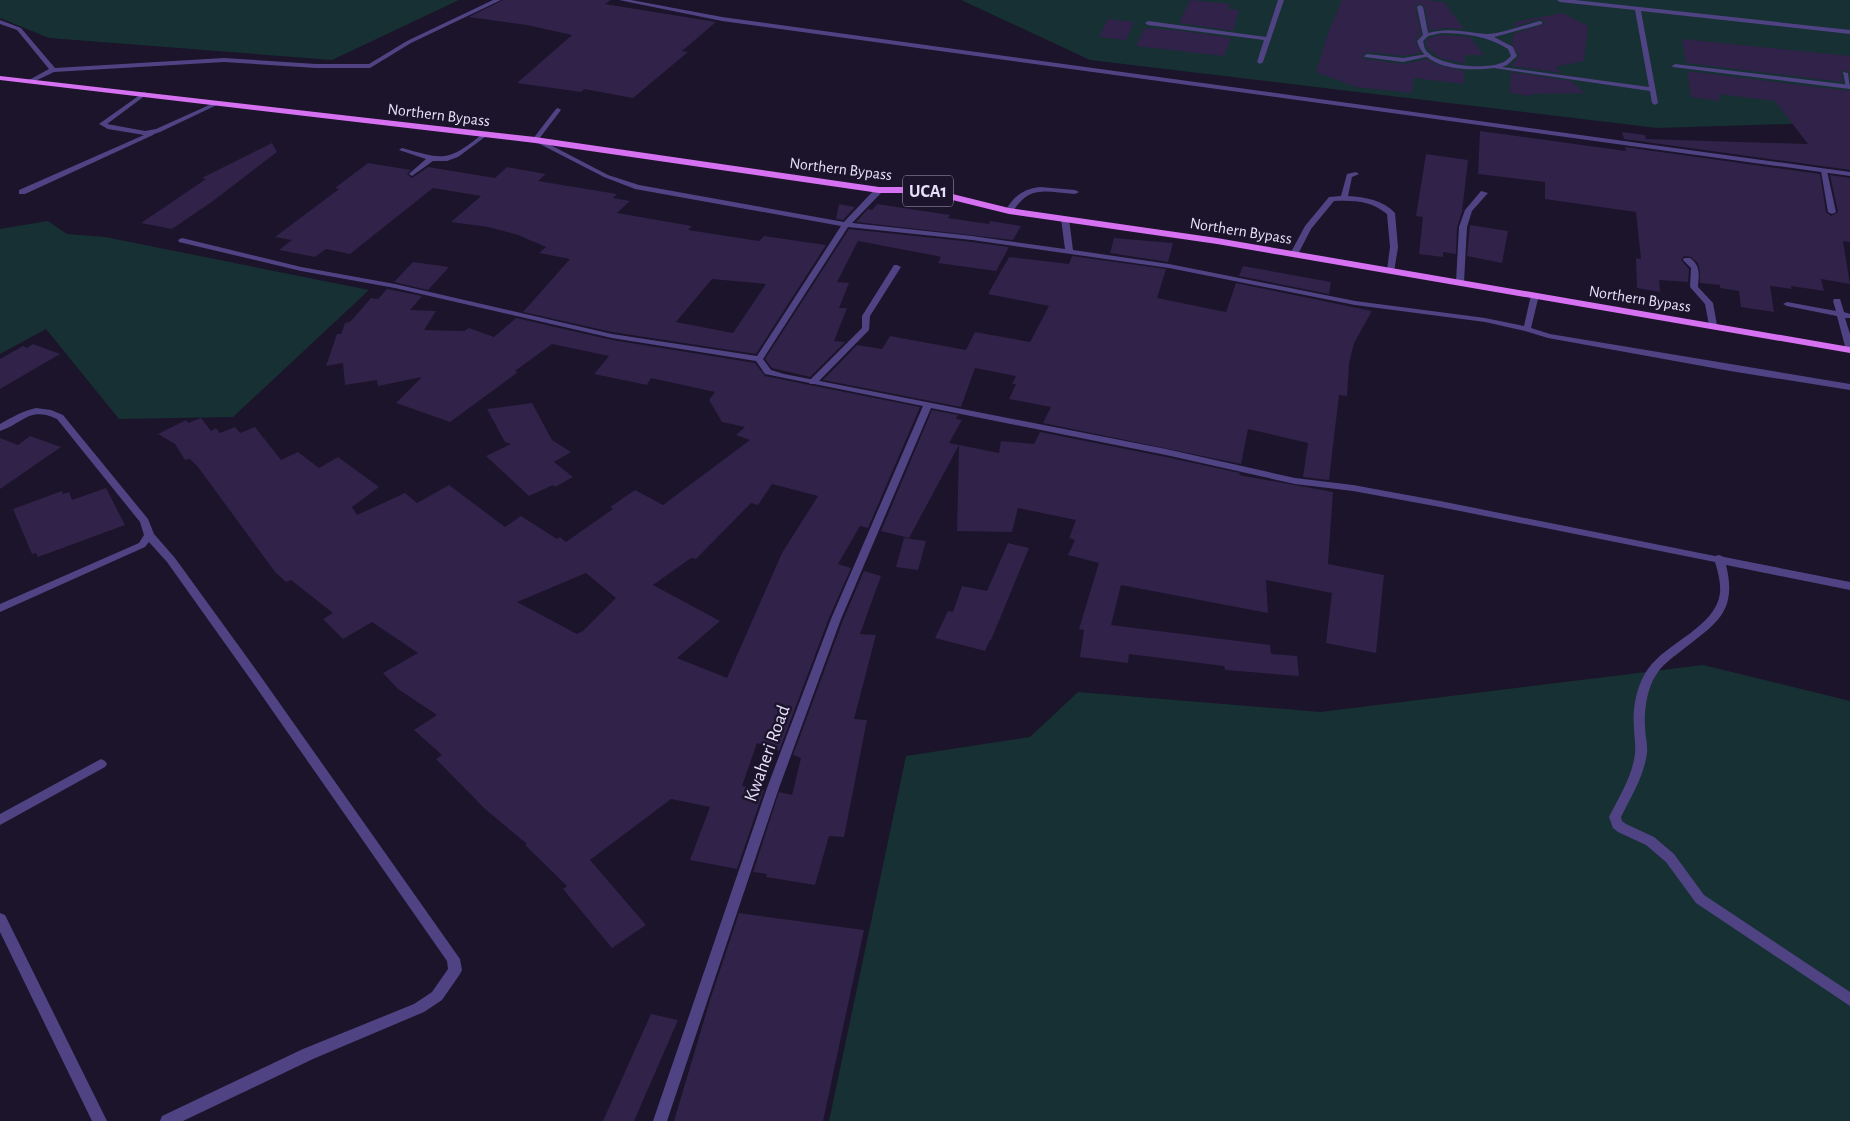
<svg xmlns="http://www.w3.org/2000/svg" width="1850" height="1121" viewBox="0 0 1850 1121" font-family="'Alegreya Sans',sans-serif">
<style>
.green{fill:#173033}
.building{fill:#302249;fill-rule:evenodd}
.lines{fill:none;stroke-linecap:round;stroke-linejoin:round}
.lane{fill:#504384;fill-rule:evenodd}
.street{fill:#504384;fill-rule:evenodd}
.primary{fill:#d671f2;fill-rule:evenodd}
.labels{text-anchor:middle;stroke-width:5;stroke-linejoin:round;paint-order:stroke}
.far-street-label{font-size:16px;fill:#e7e0fc;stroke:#1b142a}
.shield{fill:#1b142a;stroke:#aaa3bd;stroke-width:1}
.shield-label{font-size:18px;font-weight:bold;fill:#e7e0fc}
.street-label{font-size:19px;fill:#e7e0fc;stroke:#1b142a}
</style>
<rect width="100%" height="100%" fill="#1b142a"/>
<g class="green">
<path d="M 0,0 L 459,0 L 332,60 L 49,38 L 0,18 Z"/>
<path d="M 961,0 L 1850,0 L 1850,118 L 1823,123 L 1657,128 L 1090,60 Z"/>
<path d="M 48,221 L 67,234 L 105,237 L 369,290 L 233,417 L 119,419 L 46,329 L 0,354 L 0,229 Z"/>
<path d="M 1703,665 L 1850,701 L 1850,1121 L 829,1121 L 906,756 L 1030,737 L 1078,692 L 1320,712 Z"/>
</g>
<g class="building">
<path d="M 503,0 L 611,0 L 605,4 L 716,22 L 682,51 L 688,52 L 633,98 L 584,89 L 581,92 L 517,83 L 572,35 L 527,25 L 469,17 Z"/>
<path d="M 1190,0 L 1230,4 L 1228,9 L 1239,10 L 1233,31 L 1179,23 Z"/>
<path d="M 1342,0 L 1425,0 L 1444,2 L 1464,29 L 1443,28 L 1429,31 L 1425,7 L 1419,3 L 1415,7 L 1421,34 L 1415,41 L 1421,53 L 1403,56 L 1367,52 L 1362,56 L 1365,59 L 1403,64 L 1427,59 L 1438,65 L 1464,71 L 1464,84 L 1414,78 L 1412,93 L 1356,87 L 1316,72 L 1327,36 Z"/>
<path d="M 1563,13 L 1588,26 L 1584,61 L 1555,67 L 1562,73 L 1511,66 L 1519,56 L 1512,45 L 1513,34 L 1544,24 L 1543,20 L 1540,19 L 1514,27 L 1515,22 Z"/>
<path d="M 1108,19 L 1134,22 L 1126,40 L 1099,37 Z"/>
<path d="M 1145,28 L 1176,30 L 1231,38 L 1224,56 L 1136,46 Z"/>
<path d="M 1441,35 L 1470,37 L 1484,55 L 1465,55 L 1465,64 L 1440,58 L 1427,48 L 1425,42 L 1429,38 Z"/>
<path d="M 1682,39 L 1850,56 L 1850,74 L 1848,71 L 1841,71 L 1843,82 L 1686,63 Z"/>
<path d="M 1687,71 L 1850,91 L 1850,170 L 1624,139 L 1622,132 L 1645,135 L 1646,139 L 1808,144 L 1775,101 L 1719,94 L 1720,101 L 1691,97 Z"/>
<path d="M 1511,72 L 1571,81 L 1585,93 L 1531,94 L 1531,96 L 1510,93 Z"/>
<path d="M 1480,131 L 1626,151 L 1625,147 L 1820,174 L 1826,212 L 1831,216 L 1838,212 L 1830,175 L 1850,178 L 1850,242 L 1843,241 L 1850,284 L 1821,279 L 1824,291 L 1791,286 L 1792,289 L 1770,286 L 1774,312 L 1741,307 L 1739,291 L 1720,288 L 1720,285 L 1700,283 L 1700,271 L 1698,263 L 1691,257 L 1684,256 L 1681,260 L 1689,269 L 1688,282 L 1659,280 L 1660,292 L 1637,288 L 1636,258 L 1641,259 L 1636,212 L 1545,199 L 1545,182 L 1478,174 Z"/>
<path d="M 272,143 L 277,152 L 213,201 L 172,229 L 141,223 L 206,179 L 202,178 Z"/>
<path d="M 1426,154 L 1468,160 L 1462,212 L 1457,227 L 1456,254 L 1443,252 L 1443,257 L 1419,254 L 1423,217 L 1416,216 Z"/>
<path d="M 368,163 L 411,170 L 407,174 L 412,178 L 428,167 L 495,178 L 507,167 L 546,174 L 538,181 L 617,194 L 613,198 L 630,201 L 617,213 L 692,226 L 688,230 L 759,241 L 764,236 L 826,245 L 756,354 L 612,332 L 523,312 L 570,259 L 539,253 L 546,247 L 518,235 L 488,227 L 451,222 L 481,196 L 433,188 L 350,254 L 326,249 L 315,257 L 279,250 L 292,240 L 275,237 L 339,189 L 335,188 ZM 712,279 L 766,284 L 733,333 L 676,322 Z"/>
<path d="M 839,204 L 855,207 L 843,220 L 836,219 Z"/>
<path d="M 877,204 L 950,215 L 948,218 L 989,224 L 990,221 L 1021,226 L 1013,240 L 856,222 L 868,209 L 872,210 Z"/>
<path d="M 1470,225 L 1508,231 L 1502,263 L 1467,256 Z"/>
<path d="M 849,229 L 972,242 L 1009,247 L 996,271 L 938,263 L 941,257 L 937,256 L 858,241 L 837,282 L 849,283 L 839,308 L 847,308 L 834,341 L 845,342 L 810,377 L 772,368 L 765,359 Z"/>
<path d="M 1114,238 L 1173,243 L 1168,262 L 1110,253 Z"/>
<path d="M 1072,256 L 1166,269 L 1157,298 L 1226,312 L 1236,283 L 1372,311 L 1354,343 L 1349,364 L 1347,396 L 1339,395 L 1329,480 L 1303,477 L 1308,443 L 1248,429 L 1241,464 L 1043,423 L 1051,407 L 1009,399 L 1016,384 L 1012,384 L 1016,376 L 975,368 L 961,407 L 823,380 L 857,345 L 882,349 L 890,336 L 966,350 L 975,332 L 1030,342 L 1049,306 L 988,294 L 1009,257 L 1069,264 Z"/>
<path d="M 413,262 L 449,267 L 428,290 L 394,282 Z"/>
<path d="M 1243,266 L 1331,282 L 1329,294 L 1239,276 Z"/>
<path d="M 387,289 L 422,296 L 410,310 L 436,311 L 424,330 L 464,331 L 469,328 L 494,337 L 516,318 L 612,340 L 755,363 L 765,376 L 920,407 L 868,528 L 860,526 L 838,564 L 851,568 L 829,618 L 779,751 L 757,743 L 742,786 L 764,790 L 737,869 L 690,860 L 710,807 L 671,799 L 590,860 L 646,925 L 612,948 L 563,889 L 567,886 L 525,845 L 527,844 L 485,809 L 436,759 L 442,755 L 414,730 L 437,715 L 398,689 L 383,673 L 418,653 L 372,622 L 343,639 L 323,619 L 333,613 L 291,580 L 286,582 L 275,572 L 198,467 L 190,459 L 185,460 L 175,444 L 158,434 L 186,420 L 188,423 L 201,418 L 211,431 L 216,428 L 220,433 L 235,427 L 240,433 L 255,427 L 281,460 L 298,452 L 319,468 L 338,457 L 379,487 L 352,507 L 357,515 L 405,493 L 417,503 L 449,485 L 505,527 L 521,516 L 557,539 L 560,537 L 566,542 L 613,509 L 610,507 L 635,490 L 663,505 L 750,440 L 736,435 L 745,427 L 722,422 L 709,400 L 715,392 L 651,378 L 647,385 L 594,374 L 609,356 L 552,344 L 515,371 L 518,372 L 450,422 L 396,403 L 422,377 L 378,386 L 377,380 L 345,385 L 343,363 L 326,366 L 337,334 L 341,334 L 345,323 L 350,322 L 371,298 L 378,299 ZM 772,484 L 818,496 L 782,553 L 727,678 L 677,658 L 720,621 L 653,585 L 691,558 L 696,559 L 751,503 L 758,505 ZM 586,573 L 616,598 L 583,631 L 577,634 L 517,602 Z"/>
<path d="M 33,344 L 60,354 L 0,389 L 0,359 L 23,346 L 27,348 Z"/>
<path d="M 532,403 L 552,440 L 571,452 L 554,462 L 573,477 L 555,487 L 553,485 L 529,496 L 486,456 L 511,444 L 505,442 L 487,409 Z"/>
<path d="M 932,410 L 958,415 L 956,419 L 962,420 L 949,443 L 959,445 L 909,538 L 881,531 Z"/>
<path d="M 1040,432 L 1166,457 L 1240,473 L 1239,475 L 1333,492 L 1328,564 L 1384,575 L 1376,653 L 1326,643 L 1332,593 L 1266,580 L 1268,613 L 1121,585 L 1111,625 L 1270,645 L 1271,654 L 1297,656 L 1299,676 L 1225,670 L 1224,666 L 1129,654 L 1128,663 L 1080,657 L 1084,630 L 1079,629 L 1099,563 L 1068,555 L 1075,540 L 1069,538 L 1076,520 L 1018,508 L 1012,532 L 957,531 L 959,445 L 999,453 L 1001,441 L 1034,444 Z"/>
<path d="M 30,436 L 61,447 L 0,489 L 0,438 L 18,445 Z"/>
<path d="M 106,488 L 125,525 L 38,557 L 36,553 L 32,554 L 13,509 L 62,491 L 63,494 L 69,492 L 72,500 Z"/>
<path d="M 904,538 L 926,541 L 918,570 L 896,567 Z"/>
<path d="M 1008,543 L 1029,548 L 991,640 L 990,640 L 985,651 L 935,638 L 948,611 L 953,612 L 962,586 L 987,591 Z"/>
<path d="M 864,571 L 881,576 L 860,634 L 876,635 L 854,719 L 867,720 L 844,837 L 829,836 L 815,885 L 766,877 L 767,874 L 753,872 L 779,792 L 792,795 L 801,758 L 793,755 L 843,620 Z"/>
<path d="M 739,913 L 864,930 L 823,1121 L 674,1121 L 710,1000 Z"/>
<path d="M 651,1014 L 678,1020 L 634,1121 L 603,1121 Z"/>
</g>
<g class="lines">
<g class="lane">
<path d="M 1367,54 L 1403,58 L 1427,54 L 1430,56 L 1403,62 L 1365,57 L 1364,56 Z"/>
<path d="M 1843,72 L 1848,73 L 1850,89 L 1846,87 Z"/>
<path d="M 144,92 L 147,94 L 146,95 L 107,124 L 145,131 L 156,129 L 216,102 L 221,103 L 160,132 L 154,134 L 153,135 L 25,194 L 19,194 L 19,190 L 144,135 L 108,129 L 99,124 Z"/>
<path d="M 484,133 L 489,134 L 458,157 L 447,161 L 433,161 L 412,176 L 409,174 L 410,173 L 426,159 L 399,150 L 402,148 C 446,160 447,162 484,133 Z"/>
<path d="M 1824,169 L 1827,171 L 1836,212 L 1832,214 L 1828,212 L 1821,171 Z"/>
<path d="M 1356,172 L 1359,174 L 1352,177 L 1348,196 C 1365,197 1383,200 1395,213 L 1398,247 L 1394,272 L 1388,272 L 1387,270 L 1390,247 L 1387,214 C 1372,201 1353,200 1334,201 L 1311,229 L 1297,256 L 1294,256 L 1290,254 L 1305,226 L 1329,197 L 1341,196 L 1347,174 Z"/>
<path d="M 1040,187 L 1075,190 L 1079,192 L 1075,194 C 1046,192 1029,184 1012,213 L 1006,213 L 1005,211 C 1014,196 1023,189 1040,187 Z"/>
<path d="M 1481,191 L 1488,193 L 1472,211 L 1467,227 L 1464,282 L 1460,284 L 1456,282 L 1459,227 L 1465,210 Z"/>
<path d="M 1684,258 L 1690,258 C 1701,266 1699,275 1698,287 L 1713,303 L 1717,325 L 1716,327 L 1713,327 L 1709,325 L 1705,304 L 1690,287 L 1691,268 L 1683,260 Z"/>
<path d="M 894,265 L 897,265 L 901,267 L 870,316 L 869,330 L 816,384 L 810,384 L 809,382 L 810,380 L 862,328 L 862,316 Z"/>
<path d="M 1834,299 L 1840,299 L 1844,312 L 1850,314 L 1850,318 L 1845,318 L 1850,334 L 1850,353 L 1846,350 L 1837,316 L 1787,306 L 1783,304 L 1787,302 L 1836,311 L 1833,301 Z"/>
</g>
<g class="street">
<path d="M 493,0 L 501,0 L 411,43 L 370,68 L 316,68 L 224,62 L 54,72 L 31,83 L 28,81 L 29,80 L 49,69 L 17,30 L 0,24 L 0,20 L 21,28 L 55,68 L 224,58 L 316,64 L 369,64 L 407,41 Z"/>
<path d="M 619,0 L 631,0 L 722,17 L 1850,172 L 1850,176 L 722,21 Z"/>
<path d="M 1278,0 L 1284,0 L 1263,62 L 1260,64 L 1257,62 L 1264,40 L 1148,25 L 1145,23 L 1148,21 L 1266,37 Z"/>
<path d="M 1557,0 L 1575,0 L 1850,30 L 1850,34 L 1641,11 L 1658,103 L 1655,105 L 1652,103 L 1650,91 L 1494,68 C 1469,71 1425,71 1417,41 L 1423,35 L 1417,7 L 1420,5 L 1423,7 L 1428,33 C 1449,27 1466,32 1486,34 C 1497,35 1528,24 1540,21 L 1542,22 L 1542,24 L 1494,37 L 1513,47 L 1517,56 L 1507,65 L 1502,67 L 1649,87 L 1635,10 L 1560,2 ZM 1441,33 C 1466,33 1487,36 1508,49 L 1511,56 C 1508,59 1505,62 1501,63 C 1485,70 1435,66 1425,49 C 1424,47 1424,44 1423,41 L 1428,36 Z"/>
<path d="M 1675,64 L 1850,85 L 1850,89 L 1673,67 L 1672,66 Z"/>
<path d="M 558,108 L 561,110 L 539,139 L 608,175 L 639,185 L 844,222 L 876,188 L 882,188 L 882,192 L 852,223 L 972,236 L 1065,249 L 1061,219 L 1065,217 L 1069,219 L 1073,250 L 1169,264 L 1355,301 L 1485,318 L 1524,326 L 1531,295 L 1535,293 L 1539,295 L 1531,328 L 1550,334 L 1850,384 L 1850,390 L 1730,371 L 1548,338 L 1525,331 L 1485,322 L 1355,305 L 1169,268 L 972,240 L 848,227 L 763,359 L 771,370 L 784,374 L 1166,449 L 1295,478 L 1353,485 L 1440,501 L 1715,556 L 1719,555 L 1724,557 L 1850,582 L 1850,590 L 1726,565 C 1738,613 1715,624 1681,651 C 1672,658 1662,665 1656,675 C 1647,689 1644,710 1645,727 C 1645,736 1648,745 1647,753 C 1644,776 1631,797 1621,817 L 1622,821 L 1626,824 L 1654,837 L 1674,854 L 1704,895 L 1850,992 L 1850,1006 L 1696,903 L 1666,862 L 1646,845 L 1618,832 L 1613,828 L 1609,817 C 1619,797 1632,777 1635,754 C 1636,745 1634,736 1634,727 C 1632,708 1637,684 1648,669 C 1667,642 1716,627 1720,593 C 1721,583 1718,572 1715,562 L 1440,507 L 1353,491 L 1295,484 L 1166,455 L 931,408 L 841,619 L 779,788 L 667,1121 L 653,1121 L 767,788 L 831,619 L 923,406 L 765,374 L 756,361 L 612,338 L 395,288 L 301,271 L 179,242 L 178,240 L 182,238 L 301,267 L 395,284 L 612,334 L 757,356 L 841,226 L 635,189 L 604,177 L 532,140 L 556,109 Z"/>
<path d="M 36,408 L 51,410 L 63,415 L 148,519 L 154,534 L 175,558 L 259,674 L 460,959 L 462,970 L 460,974 L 442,1000 L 424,1012 L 313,1059 L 183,1121 L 160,1121 L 162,1116 L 303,1049 L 414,1004 L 432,992 L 448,969 L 447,961 L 251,680 L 167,562 L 149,542 L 145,547 L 0,612 L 0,604 L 139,543 L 144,535 L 140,522 L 57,419 C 29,406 24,423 0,431 L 0,424 C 12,417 23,411 36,408 Z"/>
<path d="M 101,759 L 105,761 L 107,764 L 105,767 L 0,825 L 0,814 Z"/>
<path d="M 0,913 L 5,915 L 107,1121 L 92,1121 L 0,932 Z"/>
</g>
<path class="primary" d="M 0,76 L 535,137 L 879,187 L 924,187 L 1009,208 L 1217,238 L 1850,347 L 1850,353 L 1217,244 L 1009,214 L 924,193 L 879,193 L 535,143 L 0,80 Z"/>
</g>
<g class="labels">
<g class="far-street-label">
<text transform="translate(439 114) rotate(7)" y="6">Northern Bypass</text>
<text transform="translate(841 168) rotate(7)" y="6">Northern Bypass</text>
<text transform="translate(1241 230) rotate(9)" y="6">Northern Bypass</text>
<text transform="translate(1640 298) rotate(9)" y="6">Northern Bypass</text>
</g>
<rect class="shield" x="903" y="175.5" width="50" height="31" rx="4"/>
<g class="shield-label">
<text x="928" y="197">UCA1</text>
</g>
<g class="street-label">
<text transform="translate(766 753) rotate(-70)" y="7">Kwaheri Road</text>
</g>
</g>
</svg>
